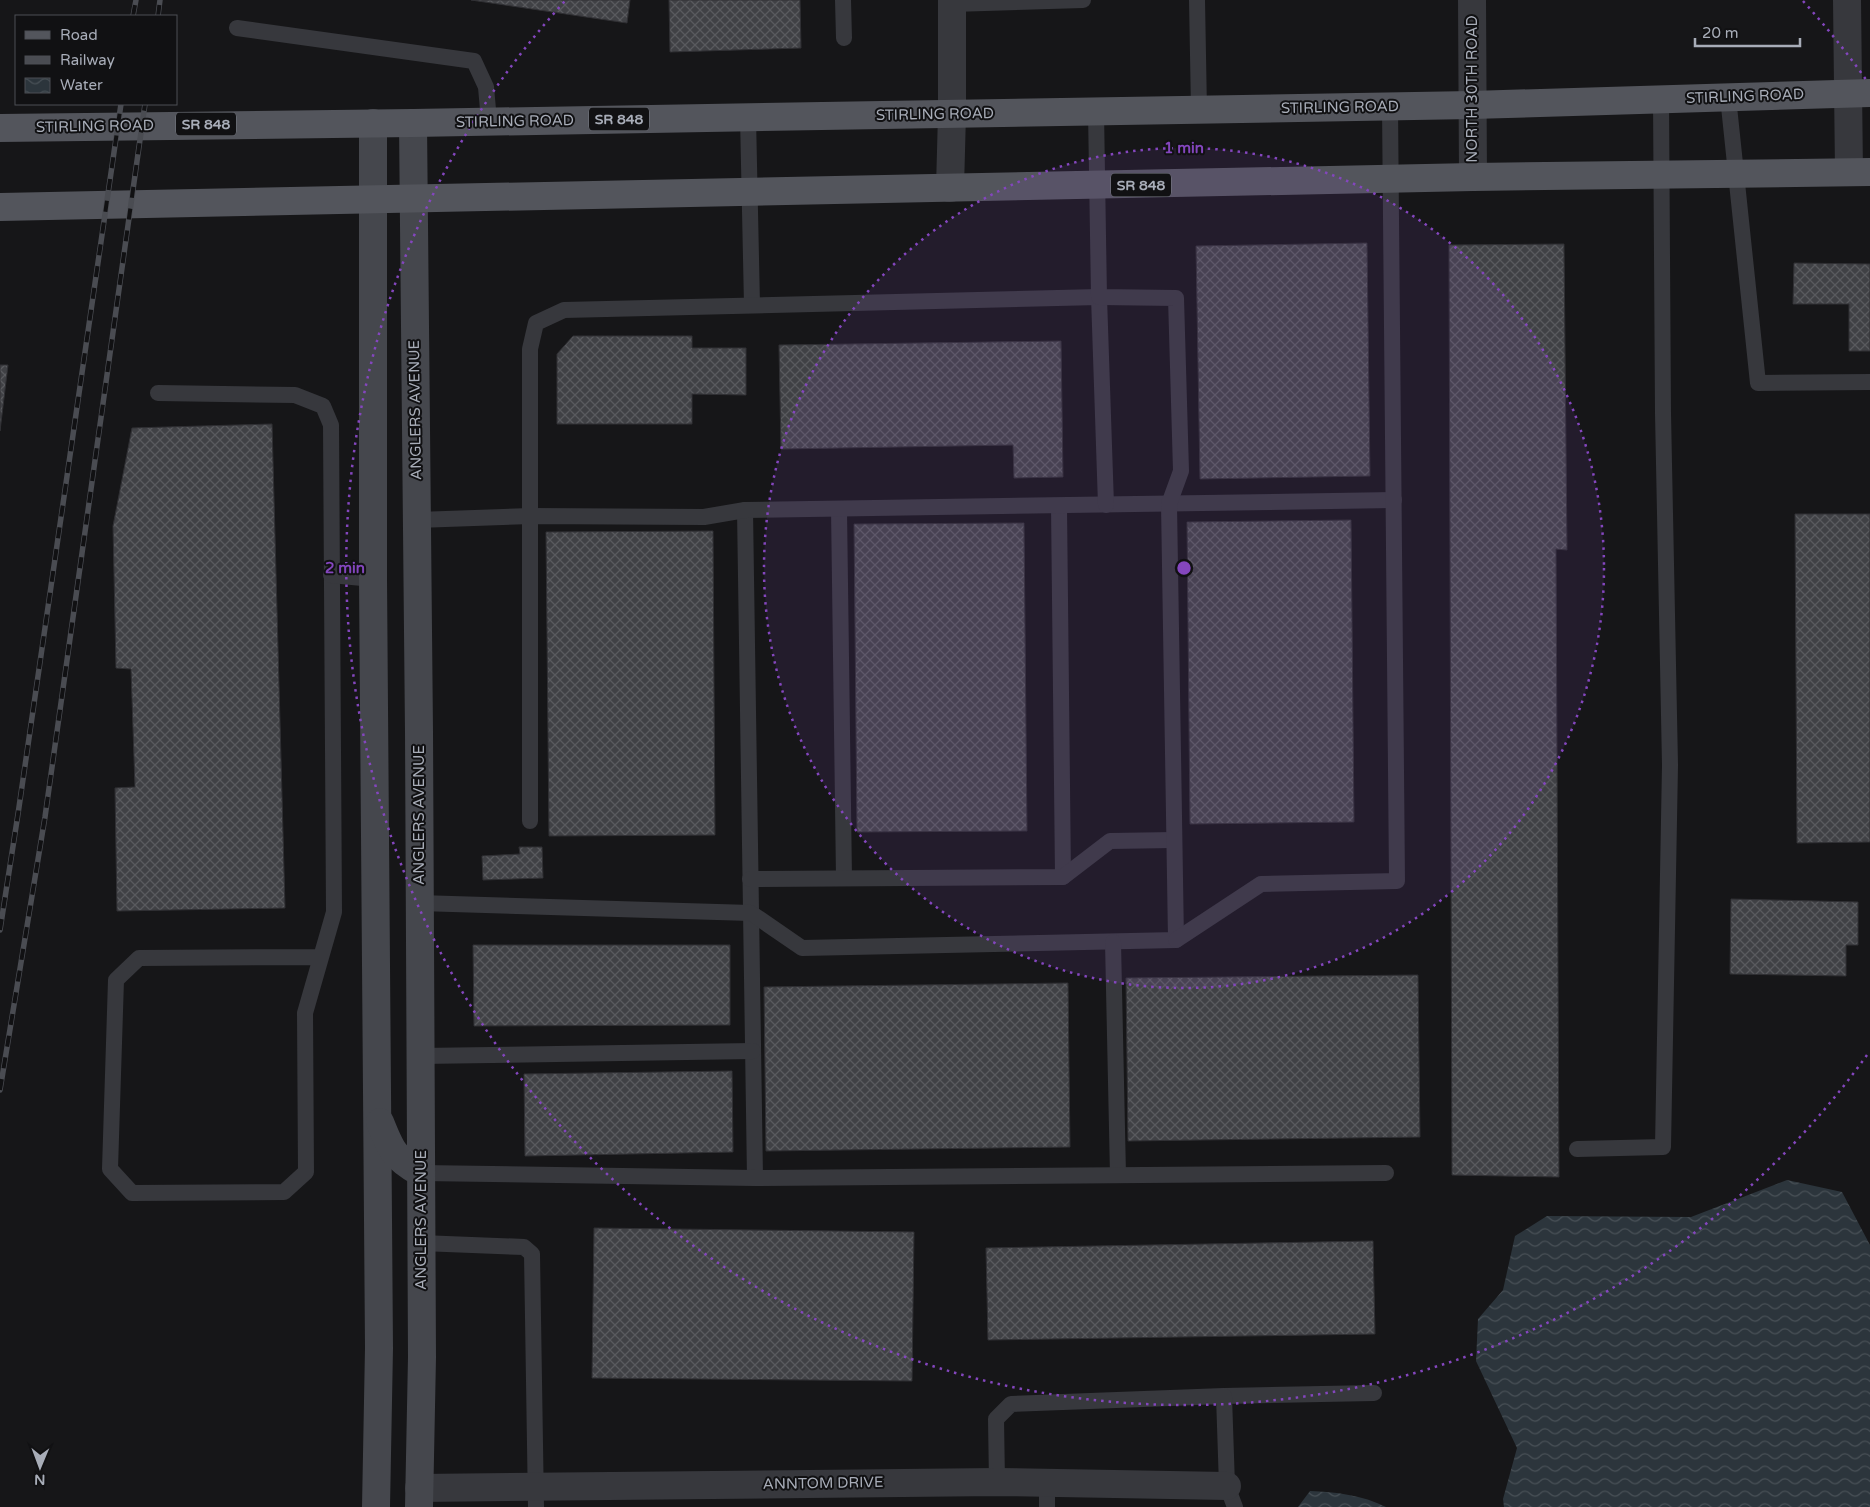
<svg xmlns="http://www.w3.org/2000/svg" width="1870" height="1507" viewBox="0 0 1870 1507" font-family="'Varela Round',sans-serif">
<style>
.water{fill:url(#water-waves)}
.building{fill:url(#building-cross-hatch);stroke:#303034}
.lines{fill:none;stroke-linecap:round;stroke-linejoin:round}
.lane{stroke:#37383d;stroke-width:16}
.street{stroke:#37383d;stroke-width:28}
.secondary{stroke:#45474d;stroke-width:28}
.primary{stroke:#53555c;stroke-width:28}
.rail-casing{stroke:#4a4c52;stroke-width:5.5}
.rail{stroke:#111113;stroke-width:4;stroke-dasharray:11;stroke-linecap:butt}
.ring{fill:none;stroke:#8446be;stroke-width:2.5;stroke-dasharray:2.5 5}
.labels{text-anchor:middle;stroke-width:4;stroke-linejoin:round;paint-order:stroke}
.shield{fill:#111113;stroke:#7b7e86;stroke-width:1}
.shield-label{font-size:14px;font-weight:bold;fill:#a8adb8}
.street-label{font-size:15px;fill:#a8adb8;stroke:#111113}
.centre{fill:#8446be;stroke:#111113;stroke-width:2.5}
.ring-label{font-size:15px;text-anchor:middle;font-weight:bold;fill:#8446be;stroke:#111113;stroke-width:4;stroke-linejoin:round;paint-order:stroke}
</style>
<defs>
<pattern id="water-waves" width="16" height="10" patternUnits="userSpaceOnUse" patternTransform="scale(1.25)"><rect width="16" height="10" fill="#2c353c"/><path d="M0 5q4-4 8 0t8 0" fill="none" stroke="#485056"/></pattern>
<pattern id="building-cross-hatch" width="8" height="8" patternUnits="userSpaceOnUse" patternTransform="scale(1.25)"><rect width="8" height="8" fill="#404145"/><path d="M0 0l8 8M0 8l8-8" fill="none" stroke="#595a5e"/></pattern>
</defs>
<rect width="100%" height="100%" fill="#161618"/>
<g class="water">
<path d="M 1787,1180 L 1842,1192 L 1870,1245 L 1870,1507 L 1504,1507 L 1503,1499 L 1517,1448 L 1476,1361 L 1478,1319 L 1503,1290 L 1515,1236 L 1547,1216 L 1691,1217 Z"/>
<path d="M 1310,1491 C 1336,1492 1362,1495 1386,1507 L 1298,1507 Z"/>
</g>
<g class="building">
<path d="M 471,0 L 630,0 L 627,23 Z"/>
<path d="M 669,0 L 800,0 L 801,48 L 670,52 Z"/>
<path d="M 1367,243 L 1370,476 L 1200,479 L 1196,246 Z"/>
<path d="M 1564,244 L 1567,550 L 1556,549 L 1559,1177 L 1452,1175 L 1449,245 Z"/>
<path d="M 1794,263 L 1870,264 L 1870,351 L 1849,351 L 1849,304 L 1793,304 Z"/>
<path d="M 573,336 L 692,336 L 692,348 L 746,348 L 746,395 L 692,394 L 692,424 L 557,424 L 557,354 Z"/>
<path d="M 1061,341 L 1063,477 L 1014,478 L 1013,445 L 781,449 L 779,345 Z"/>
<path d="M 0,365 L 8,365 L 0,431 Z"/>
<path d="M 272,424 L 285,908 L 117,911 L 115,788 L 135,787 L 131,669 L 116,668 L 113,526 L 132,428 Z"/>
<path d="M 1795,514 L 1870,514 L 1870,842 L 1797,843 Z"/>
<path d="M 1351,520 L 1354,822 L 1190,824 L 1187,522 Z"/>
<path d="M 1024,523 L 1027,831 L 857,832 L 854,524 Z"/>
<path d="M 713,531 L 715,835 L 549,836 L 546,532 Z"/>
<path d="M 519,847 L 542,847 L 543,878 L 483,880 L 482,856 L 520,854 Z"/>
<path d="M 1731,899 L 1858,902 L 1858,945 L 1846,945 L 1846,976 L 1730,974 Z"/>
<path d="M 473,945 L 730,945 L 730,1025 L 474,1026 Z"/>
<path d="M 1418,975 L 1420,1137 L 1128,1141 L 1126,978 Z"/>
<path d="M 1068,983 L 1070,1147 L 766,1151 L 764,987 Z"/>
<path d="M 732,1071 L 733,1152 L 525,1156 L 524,1074 Z"/>
<path d="M 594,1228 L 914,1232 L 912,1381 L 592,1378 Z"/>
<path d="M 1373,1241 L 1375,1334 L 988,1340 L 986,1248 Z"/>
</g>
<g class="lines">
<g class="lane">
<path d="M 843,0 L 844,38"/>
<path d="M 1197,0 L 1199,110"/>
<path d="M 952,4 L 1083,0"/>
<path d="M 237,28 L 474,61 L 486,87 L 489,121"/>
<path d="M 1728,97 L 1758,383 L 1870,382"/>
<path d="M 748,117 L 752,305"/>
<path d="M 158,393 L 295,395 L 323,406 L 331,425 L 334,912 L 305,1013 L 306,1172 L 284,1192 L 132,1193 L 110,1169 L 116,980 L 139,958 L 321,957"/>
<path d="M 1059,506 L 1063,877"/>
<path d="M 839,509 L 844,878"/>
<path d="M 745,510 L 755,1178"/>
<path d="M 417,520 L 531,516 L 704,517 L 745,510 L 1394,500"/>
<path d="M 331,575 L 373,579"/>
<path d="M 530,821 L 530,349 L 536,323 L 564,310 L 1099,297 L 1106,505"/>
<path d="M 750,879 L 1063,877 L 1110,841 L 1174,840"/>
<path d="M 419,903 L 751,913 L 802,948 L 1176,940 L 1169,504 L 1181,471 L 1176,298 L 1099,297 L 1096,111"/>
<path d="M 1176,940 L 1261,884 L 1397,881 L 1390,106"/>
<path d="M 1113,942 L 1118,1175"/>
<path d="M 420,1056 L 753,1051"/>
<path d="M 1577,1149 L 1663,1147 L 1670,765 L 1663,413 L 1661,99"/>
<path d="M 421,1173 L 755,1178 L 1386,1173"/>
<path d="M 421,1243 L 524,1247 L 532,1254 L 536,1507"/>
<path d="M 1224,1396 L 1374,1393"/>
<path d="M 997,1482 L 996,1419 L 1011,1404 L 1224,1396 L 1227,1486 L 1235,1507"/>
<path d="M 1047,1482 L 1047,1507"/>
</g>
<g class="street">
<path d="M 1472,0 L 1473,177"/>
<path d="M 1847,0 L 1849,172"/>
<path d="M 950,188 L 952,114 L 952,0"/>
<path d="M 419,1488 L 997,1482 L 1227,1486"/>
</g>
<g class="secondary">
<path d="M 373,123 L 373,579 L 379,1348 L 376,1507"/>
<path d="M 413,123 L 419,732 L 422,1357 L 419,1507"/>
<path d="M 380,1122 C 391,1150 394,1158 421,1173"/>
</g>
<g class="primary">
<path d="M 0,128 L 413,123 L 1472,105 L 1870,93"/>
<path d="M 0,207 L 1473,177 L 1870,172"/>
</g>
<defs>
<g id="rail">
<path d="M 133,16 L 136,0"/>
<path d="M 158,16 L 160,0"/>
<path d="M 0,930 L 18,814 L 121,104"/>
<path d="M 0,1090 L 45,817 L 145,104"/>
</g>
</defs>
<use href="#rail" class="rail-casing"/>
<use href="#rail" class="rail"/>
</g>
<circle cx="1184" cy="568" r="420" fill="#8446be" fill-opacity=".12"/>
<g class="ring">
<circle cx="1184" cy="568" r="420"/>
<path d="M1867 1055A839 839 0 1 1 565 1M1803 1A839 839 0 0 1 1867 81"/>
</g>
<g class="labels">
<g class="shield">
<rect x="589" y="107.5" width="60" height="23" rx="4"/>
<rect x="176" y="112.5" width="60" height="23" rx="4"/>
<rect x="1111" y="173.5" width="60" height="23" rx="4"/>
</g>
<g class="shield-label">
<text x="619" y="124">SR 848</text>
<text x="206" y="129">SR 848</text>
<text x="1141" y="190">SR 848</text>
</g>
<g class="street-label">
<text transform="translate(1472 89) rotate(-90)" y="5">NORTH 30TH ROAD</text>
<text transform="translate(1745 96) rotate(-2)" y="5">STIRLING ROAD</text>
<text transform="translate(1340 107) rotate(-1)" y="5">STIRLING ROAD</text>
<text transform="translate(935 114) rotate(-1)" y="5">STIRLING ROAD</text>
<text transform="translate(515 121) rotate(-1)" y="5">STIRLING ROAD</text>
<text transform="translate(95 126) rotate(-1)" y="5">STIRLING ROAD</text>
<text transform="translate(415 410) rotate(-91)" y="5">ANGLERS AVENUE</text>
<text transform="translate(419 815) rotate(-90)" y="5">ANGLERS AVENUE</text>
<text transform="translate(421 1220) rotate(-90)" y="5">ANGLERS AVENUE</text>
<text transform="translate(823 1483) rotate(-1)" y="5">ANNTOM DRIVE</text>
</g>
</g>
<circle cx="1184" cy="568" r="8" class="centre"/>
<g class="ring-label">
<text x="1184" y="153">1 min</text>
<text x="345" y="573">2 min</text>
</g>
<rect x="15" y="15" width="162" height="90" fill="#111113" stroke="#4d4f55"/>
<rect x="25" y="31" width="25" height="8" fill="#53555c" stroke="#4d4f55"/>
<text x="60" y="40" font-size="15" fill="#a8adb8">Road</text>
<rect x="25" y="56" width="25" height="8" fill="#4a4c52" stroke="#4d4f55"/>
<text x="60" y="65" font-size="15" fill="#a8adb8">Railway</text>
<rect x="25" y="78" width="25" height="15" fill="url(#water-waves)" stroke="#4d4f55"/>
<text x="60" y="90" font-size="15" fill="#a8adb8">Water</text>
<g transform="translate(40 1467) rotate(181)" stroke="#111113" stroke-width="4" paint-order="stroke">
<path d="M0-4L9 19L0 12L-9 19Z" fill="#a8adb8"/>
<text y="-8" font-size="14" font-weight="bold" text-anchor="middle" fill="#a8adb8">N</text>
</g>
<path d="M1695 38v8h105v-8" fill="none" stroke="#a8adb8" stroke-width="2.5"/>
<text x="1702" y="38" font-size="15" fill="#a8adb8" stroke="#111113" stroke-width="4" paint-order="stroke">20 m</text>
</svg>
